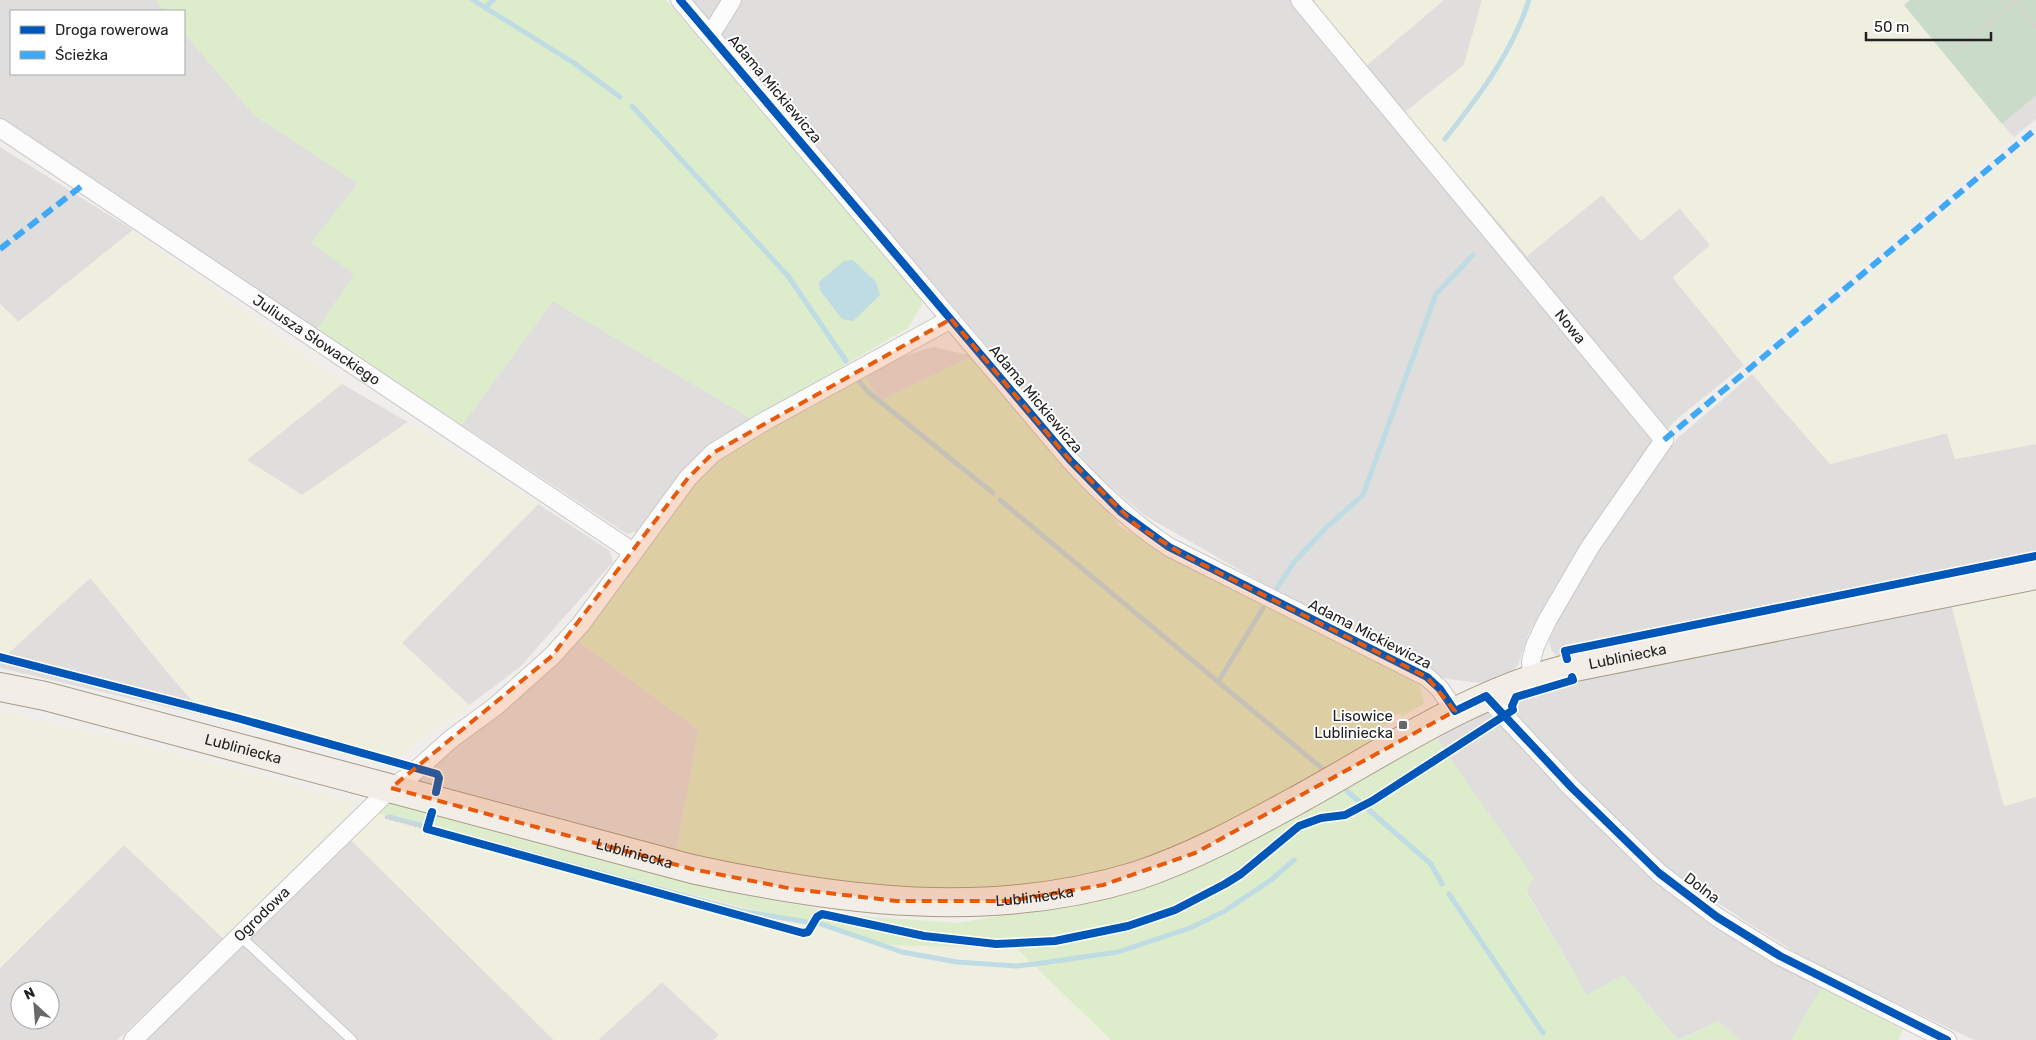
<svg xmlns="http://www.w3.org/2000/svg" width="2036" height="1040" viewBox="0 0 2036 1040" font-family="Rubik,sans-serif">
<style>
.residential{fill:#dfdedc;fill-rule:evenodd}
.farmland{fill:#efefdf}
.grass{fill:#ddeccb}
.cemetery{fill:#cadbca}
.parking{fill:#e0dfde}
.water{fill:#bfdbe3}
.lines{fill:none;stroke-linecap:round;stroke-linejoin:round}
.stream{stroke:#bfdbe3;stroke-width:5}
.lane-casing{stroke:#c9c8c7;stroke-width:11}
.street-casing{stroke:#c9c8c7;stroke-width:20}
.primary-casing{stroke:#a79c86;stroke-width:30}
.path{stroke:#dccecd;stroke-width:3;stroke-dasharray:2.5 2.5;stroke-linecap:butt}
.lane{stroke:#fdfcfc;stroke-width:9}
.street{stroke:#fdfcfc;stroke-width:18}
.primary{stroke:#f3ede7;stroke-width:28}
.quiet{stroke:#3fa9f5;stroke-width:6;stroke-dasharray:12 6;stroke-linecap:butt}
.cycleway-casing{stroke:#fff;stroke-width:11}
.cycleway{stroke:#0057b8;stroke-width:8}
.marked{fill:#e8590c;fill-opacity:0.2;stroke:#e8590c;stroke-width:4;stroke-dasharray:10 6;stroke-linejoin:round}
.poi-dot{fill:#6a6968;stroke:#fff;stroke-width:2}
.labels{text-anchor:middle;stroke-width:4;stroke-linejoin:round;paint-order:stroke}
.street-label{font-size:15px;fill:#222;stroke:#fff}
.poi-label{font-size:15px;fill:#222;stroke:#fff;text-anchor:end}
</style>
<rect width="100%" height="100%" fill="#f0eeeb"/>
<g class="residential">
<path d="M 0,0 L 156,0 L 165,11 L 11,11 L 11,74 L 184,74 L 184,33 L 255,116 L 358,183 L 312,243 L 355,274 L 317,329 L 0,118 Z"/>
<path d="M 691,0 L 1316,0 L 1314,3 L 1367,65 L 1444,0 L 1482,0 L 1464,65 L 1405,112 L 1602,194 L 1679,208 L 1710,245 L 1673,278 L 1744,365 L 1678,418 L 1647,452 L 1556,585 L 1528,635 L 1518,665 L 1511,673 L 1480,683 L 1441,678 L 1280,593 L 1144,515 L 1099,477 Z"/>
<path d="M 0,147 L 133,230 L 18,322 L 0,304 Z"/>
<path d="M 553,301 L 752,419 L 704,451 L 638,531 L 627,534 L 462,425 Z"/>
<path d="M 933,347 L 973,356 L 880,401 L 864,375 L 894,359 Z"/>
<path d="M 1752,374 L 1830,464 L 1947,433 L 1955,459 L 2036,444 L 2036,560 L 1559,659 L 1552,651 L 1549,642 L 1553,623 L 1570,595 L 1648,477 L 1678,438 Z"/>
<path d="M 342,384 L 408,422 L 302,495 L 246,460 Z"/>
<path d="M 538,504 L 610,551 L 613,562 L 520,667 L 469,705 L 402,643 Z"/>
<path d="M 90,577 L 166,671 L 206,716 L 0,668 L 0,661 Z"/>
<path d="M 1951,603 L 2004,806 L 2036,797 L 2036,1040 L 1974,1040 L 1814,964 L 1745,921 L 1672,872 L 1632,835 L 1531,731 L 1515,712 L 1512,703 L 1518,693 L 1622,667 L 1664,664 L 1713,655 L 1747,641 Z"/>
<path d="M 577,640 L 699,730 L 676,854 L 417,785 L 417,779 L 569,651 Z"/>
<path d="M 1485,709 L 1492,711 L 1557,785 L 1651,878 L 1693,910 L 1822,987 L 1791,1040 L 1740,1040 L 1718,1021 L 1678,1040 L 1623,975 L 1587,995 L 1435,735 Z"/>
<path d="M 349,838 L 554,1040 L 141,1040 Z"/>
<path d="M 124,845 L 224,939 L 117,1040 L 0,1040 L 0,968 ZM 20,990 L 50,990 L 50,1020 L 20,1020 Z"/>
<path d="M 662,982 L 719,1035 L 714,1040 L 598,1040 Z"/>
</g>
<g class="farmland">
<path d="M 1316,0 L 1444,0 L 1367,65 L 1314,2 Z"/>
<path d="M 1482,0 L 1910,0 L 1905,5 L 2014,137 L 1744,365 L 1673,277 L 1710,245 L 1680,208 L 1641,241 L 1602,195 L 1527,256 L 1405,113 L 1464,65 Z"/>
<path d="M 2036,136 L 2036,444 L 1955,459 L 1947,433 L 1830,464 L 1752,374 Z"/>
<path d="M 133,230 L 342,384 L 247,460 L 302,495 L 408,422 L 538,504 L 402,643 L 469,705 L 390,762 L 206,716 L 90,578 L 0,661 L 0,304 L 19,322 Z"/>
<path d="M 2036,586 L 2036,797 L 2004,806 L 1951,603 Z"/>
<path d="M 0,711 L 164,751 L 353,801 L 348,819 L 224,939 L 124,845 L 0,968 Z"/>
<path d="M 376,813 L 888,945 L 1017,949 L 1111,1040 L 714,1040 L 719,1035 L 662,982 L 598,1040 L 554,1040 L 349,838 Z"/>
</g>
<g class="grass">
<path d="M 156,0 L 666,0 L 921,296 L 922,305 L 908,328 L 752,419 L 553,301 L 462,425 L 317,329 L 354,274 L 311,243 L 358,183 L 255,116 L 184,33 L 184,11 L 165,11 Z"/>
<path d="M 973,356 L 1122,528 L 1420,685 L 1424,704 L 1402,716 L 1400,713 L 1392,718 L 1393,721 L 1374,732 L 1375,738 L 1353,758 L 1148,865 L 1011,893 L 876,890 L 676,854 L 699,730 L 577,640 L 710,463 L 748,439 L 864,375 L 880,401 Z"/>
<path d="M 1434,735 L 1534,878 L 1526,892 L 1587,995 L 1623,975 L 1678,1040 L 1111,1040 L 1017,949 L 889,945 L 376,813 L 387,803 L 397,801 L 732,893 L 860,916 L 958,923 L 1114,896 L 1193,865 Z"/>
<path d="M 1822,987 L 1903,1030 L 1898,1040 L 1791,1040 Z"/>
<path d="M 1718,1021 L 1740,1040 L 1679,1040 Z"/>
</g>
<path class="cemetery" d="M 1910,0 L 2036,0 L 2036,96 L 2002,124 L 1904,5 Z"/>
<path class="parking" d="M 2036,96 L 2036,119 L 2014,137 L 2002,124 Z"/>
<path class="water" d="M 853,260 L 876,282 L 880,295 L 853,321 L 842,319 L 820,290 L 819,282 L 844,261 Z"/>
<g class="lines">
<g class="stream">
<path d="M 473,0 L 574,63 L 620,97"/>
<path d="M 485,8 L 493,0"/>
<path d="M 632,106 L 788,276 L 846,361"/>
<path d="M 1445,139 C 1479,96 1512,53 1529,0"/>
<path d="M 858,380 L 867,391 L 993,493"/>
<path d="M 1000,500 L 1324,770"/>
<path d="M 1277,588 L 1294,562 L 1327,527 L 1363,495 L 1436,294 L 1473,255"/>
<path d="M 1218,682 L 1263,608"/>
<path d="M 1347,791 L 1431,864 L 1442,884"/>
<path d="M 389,817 L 420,825"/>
<path d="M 437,829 L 741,911 L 807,922"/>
<path d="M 1449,894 L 1543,1033"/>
<path d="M 821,924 L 902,952 L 957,962 L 1016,966 L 1035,964 L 1118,952 L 1190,928 L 1223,912 L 1271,880 L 1294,860"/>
</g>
<defs>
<path id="lane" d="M 240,936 L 352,1040"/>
<g id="street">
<path d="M 680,0 L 1070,460 C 1100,493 1131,522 1169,547 L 1427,677 L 1440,689 L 1455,711"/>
<path id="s1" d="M 1300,0 L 1664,440 L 1590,547 L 1548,619 L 1535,646 L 1531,661 L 1532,678"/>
<path d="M 711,34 L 732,0"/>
<path id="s2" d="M 0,128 L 633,552"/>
<path d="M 1486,696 L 1572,788 L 1659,873 L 1717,917 L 1780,956 L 1947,1040"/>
<path id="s3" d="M 133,1040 L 391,788 L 412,774 L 451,739 L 496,706 L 552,656 L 581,624 L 688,478 L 713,453 L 765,421 L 951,319"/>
</g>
<g id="primary">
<path id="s4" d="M 0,687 L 45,696 L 692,869 C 839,901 990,921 1136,876 C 1194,857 1248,827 1301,798 C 1388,750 1472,692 1570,668 L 2036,575"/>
</g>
</defs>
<use href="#lane" class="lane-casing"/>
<use href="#street" class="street-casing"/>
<use href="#primary" class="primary-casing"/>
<g class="path">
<path d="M 2016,1 L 2036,26"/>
<path d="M 1954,51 L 2016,2"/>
<path d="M 385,817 L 427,829"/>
</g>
<use href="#lane" class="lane"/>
<use href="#street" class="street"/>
<use href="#primary" class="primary"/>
<g class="quiet">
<path d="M 0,249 L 83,185"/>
<path d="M 1664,440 L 2036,129"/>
</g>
<defs>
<g id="cycleway">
<path d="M 680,0 L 1070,460 L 1121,512 L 1169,547 L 1427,677 L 1440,689 L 1455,711 L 1486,696 L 1572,788 L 1659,873 L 1717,917 L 1780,956 L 1947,1040"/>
<path d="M 0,657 L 237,718 L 437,774 L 439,778 L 436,792"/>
<path d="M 1567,659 L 1565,651 L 2036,556"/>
<path d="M 432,812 L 427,829 L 803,933 L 808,932 L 817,917 L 822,914 L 924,936 L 996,944 L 1055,941 L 1128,926 L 1175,910 L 1225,884 L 1241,874 L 1299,826 L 1321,818 L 1345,815 L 1372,801 L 1513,710 L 1512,706 L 1516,697 L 1573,680 L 1572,677"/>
</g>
</defs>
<use href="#cycleway" class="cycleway-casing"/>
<use href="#cycleway" class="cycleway"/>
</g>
<path class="marked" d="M 951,319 L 1070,460 L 1136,525 L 1184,555 L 1427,677 L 1455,711 L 1195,853 L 1103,885 L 1009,901 L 897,901 L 793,889 L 692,869 L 391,788 L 552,656 L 688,478 L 713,453 Z"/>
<rect class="poi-dot" x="1398" y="720" width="10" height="10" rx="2.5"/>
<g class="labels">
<g class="street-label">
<text transform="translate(775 89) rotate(50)" y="5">Adama Mickiewicza</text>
<text dy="5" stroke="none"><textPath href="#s1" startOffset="424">Nowa</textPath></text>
<text dy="5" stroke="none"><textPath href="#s2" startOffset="381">Juliusza Słowackiego</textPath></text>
<text transform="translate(1036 399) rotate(50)" y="5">Adama Mickiewicza</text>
<text transform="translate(1370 634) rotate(27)" y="5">Adama Mickiewicza</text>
<text dy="5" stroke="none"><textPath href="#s4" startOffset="1706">Lubliniecka</textPath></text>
<text dy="5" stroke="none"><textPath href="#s4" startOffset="251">Lubliniecka</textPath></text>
<text dy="5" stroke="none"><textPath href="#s4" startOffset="656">Lubliniecka</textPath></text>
<text transform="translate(1702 888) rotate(37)" y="5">Dolna</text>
<text dy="5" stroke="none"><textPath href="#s4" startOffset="1061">Lubliniecka</textPath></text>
<text dy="5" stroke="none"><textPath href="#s3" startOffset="180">Ogrodowa</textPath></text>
</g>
<g class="poi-label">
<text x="1393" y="721">Lisowice<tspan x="1393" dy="17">Lubliniecka</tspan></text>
</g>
</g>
<rect x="10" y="10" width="175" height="65" fill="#ffffff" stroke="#a7a7a7"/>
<rect x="20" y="26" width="25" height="8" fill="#0057b8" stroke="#a7a7a7"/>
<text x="55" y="35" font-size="15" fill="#222222">Droga rowerowa</text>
<rect x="20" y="51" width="25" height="8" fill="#3fa9f5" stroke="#a7a7a7"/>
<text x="55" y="60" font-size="15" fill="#222222">Ścieżka</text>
<g transform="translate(35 1005) rotate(334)"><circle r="24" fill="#ffffff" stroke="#a7a7a7"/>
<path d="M0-4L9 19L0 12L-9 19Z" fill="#6a6968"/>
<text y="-8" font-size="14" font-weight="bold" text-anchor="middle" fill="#222222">N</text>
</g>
<path d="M1866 32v8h125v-8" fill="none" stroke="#222222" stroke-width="2.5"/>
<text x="1874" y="32" font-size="15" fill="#222222" stroke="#ffffff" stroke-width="4" paint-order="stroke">50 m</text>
</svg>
